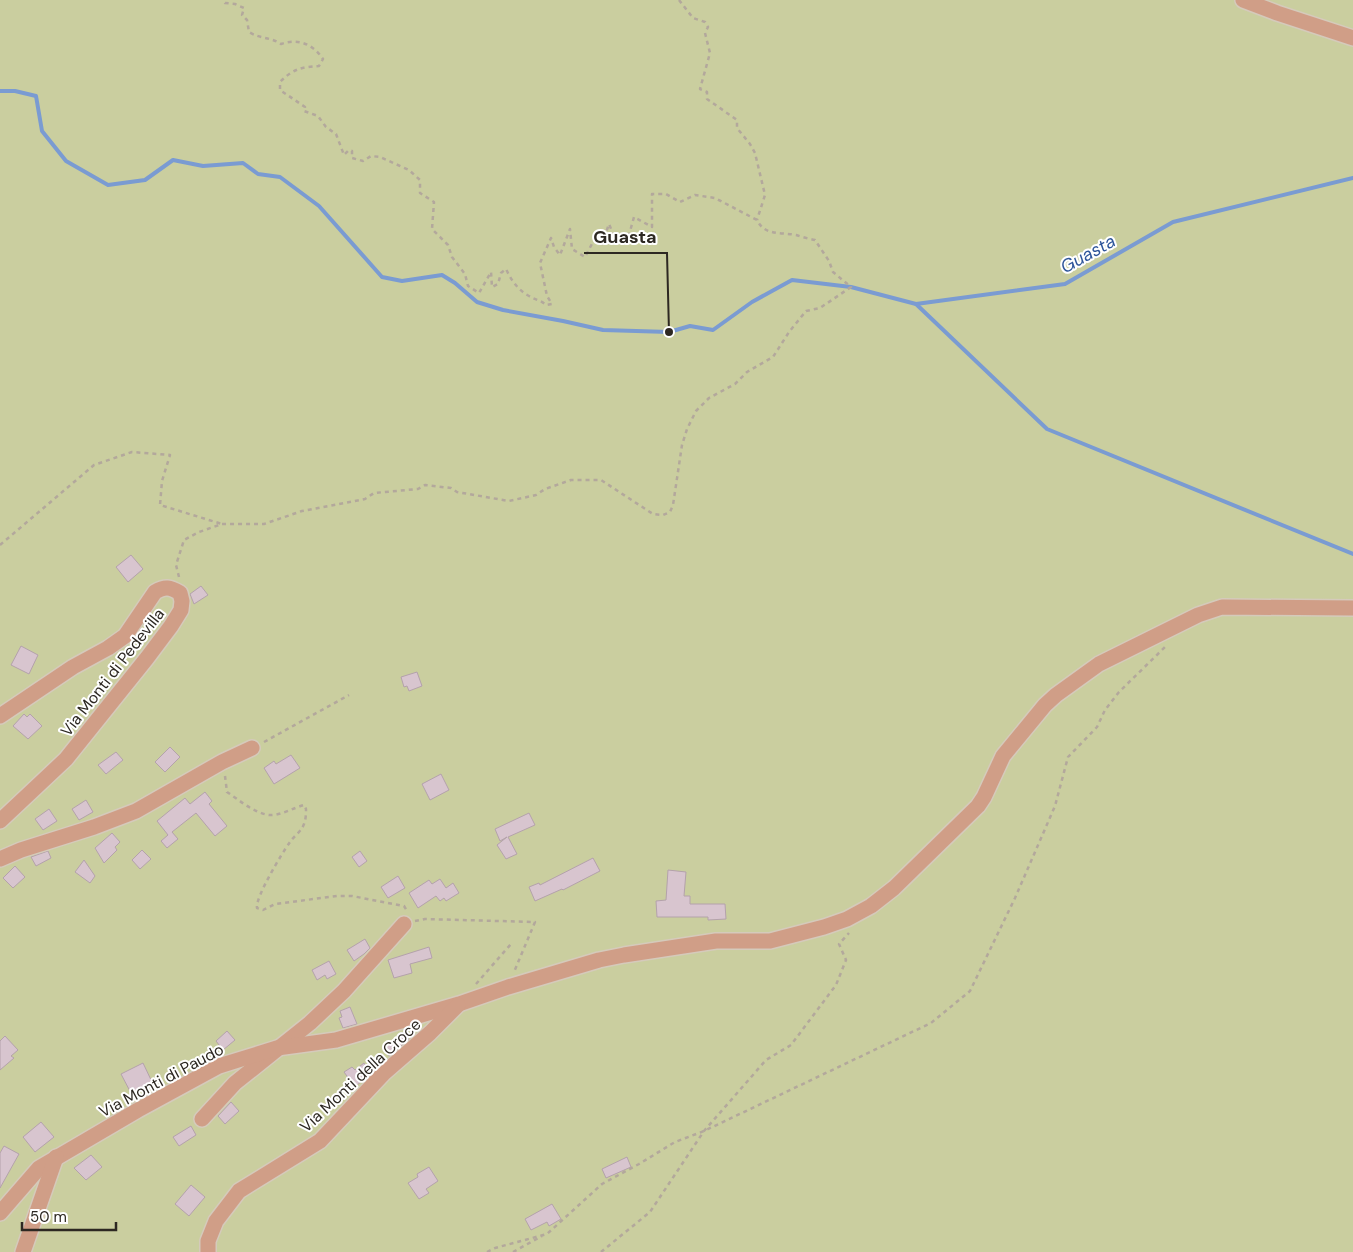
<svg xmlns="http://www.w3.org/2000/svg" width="1353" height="1252" viewBox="0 0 1353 1252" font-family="'DM Sans',sans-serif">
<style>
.green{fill:#cace9f}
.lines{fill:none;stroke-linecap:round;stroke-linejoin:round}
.stream{stroke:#7a9bd2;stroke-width:4}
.building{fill:#d8c5cf;stroke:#b4a2ab}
.minor-casing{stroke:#d5cabb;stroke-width:18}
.path{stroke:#b3a89c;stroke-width:2.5;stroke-dasharray:4 4;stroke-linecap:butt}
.minor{stroke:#d09e87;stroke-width:15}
.labels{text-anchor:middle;stroke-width:4;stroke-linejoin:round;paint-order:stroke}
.street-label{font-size:16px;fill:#2d2822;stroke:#fff}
.water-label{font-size:18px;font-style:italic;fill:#2e559a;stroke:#fff}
.leader{fill:none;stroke:#2d2822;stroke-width:2}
.callout-dot{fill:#2d2822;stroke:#fff;stroke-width:2}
.callout-label{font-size:18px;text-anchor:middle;font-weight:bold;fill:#2d2822;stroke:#fff;stroke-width:4;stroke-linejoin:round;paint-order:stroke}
</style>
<rect width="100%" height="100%" fill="#faeddd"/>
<rect class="green" x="0" y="0" width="1353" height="1252"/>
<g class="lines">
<g class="stream">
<path d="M 0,91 L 15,91 L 36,96 L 42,131 L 66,161 L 108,185 L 145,180 L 173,160 L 203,166 L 243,163 L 258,174 L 280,177 L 319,206 L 382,277 L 402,281 L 442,275 L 455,283 L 477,302 L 503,310 L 563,321 L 603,330 L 669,332 L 690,326 L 713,330 L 752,302 L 792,280 L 851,287 L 916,304 L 1065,284 L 1173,222 L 1353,178"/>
<path d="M 916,304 L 1047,429 L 1353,554"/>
</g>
</g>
<g class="building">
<path d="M 131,555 L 143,569 L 128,582 L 116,567 Z"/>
<path d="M 201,586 L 208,595 L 194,604 L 190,594 Z"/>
<path d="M 21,646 L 38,655 L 29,674 L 11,665 Z"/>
<path d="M 417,672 L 422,686 L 409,691 L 407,686 L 404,687 L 401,677 Z"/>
<path d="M 24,714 L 27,717 L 30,714 L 42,726 L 28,739 L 13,726 Z"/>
<path d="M 170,747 L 180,757 L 165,772 L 155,762 Z"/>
<path d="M 116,752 L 123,760 L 106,774 L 98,765 Z"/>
<path d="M 291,755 L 300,768 L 274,784 L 264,768 L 274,761 L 276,764 Z"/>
<path d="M 441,774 L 449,790 L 430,800 L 422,784 Z"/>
<path d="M 205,792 L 212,801 L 209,804 L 227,826 L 215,836 L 196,813 L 172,832 L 178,839 L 167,848 L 161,841 L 168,835 L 157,821 L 185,798 L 190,804 Z"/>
<path d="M 86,800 L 93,812 L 79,820 L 72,809 Z"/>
<path d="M 49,809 L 57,821 L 43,830 L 35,819 Z"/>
<path d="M 529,813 L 535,825 L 508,837 L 517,854 L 506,859 L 497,845 L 507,837 L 500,841 L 495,829 Z"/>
<path d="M 112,833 L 120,842 L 115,847 L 117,850 L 104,863 L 95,848 Z"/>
<path d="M 142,850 L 151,859 L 140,869 L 132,860 Z"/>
<path d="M 48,851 L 51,858 L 36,866 L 31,857 Z"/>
<path d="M 360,851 L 367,861 L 359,867 L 352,857 Z"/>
<path d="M 593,858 L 600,871 L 563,890 L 562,889 L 535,901 L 529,887 L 539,883 L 540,885 Z"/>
<path d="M 84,860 L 95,876 L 90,883 L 75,872 Z"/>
<path d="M 15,866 L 25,877 L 13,888 L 3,878 Z"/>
<path d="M 668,870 L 686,872 L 684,896 L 690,896 L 690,904 L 725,904 L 726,919 L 708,920 L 708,917 L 657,917 L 656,901 L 666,900 Z"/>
<path d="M 398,876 L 405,888 L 388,898 L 381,887 Z"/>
<path d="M 440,879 L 446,888 L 453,883 L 459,893 L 446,901 L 444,898 L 440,901 L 436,896 L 418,908 L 409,893 L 429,880 L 432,884 Z"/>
<path d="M 365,939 L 370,948 L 364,954 L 354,961 L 347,950 Z"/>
<path d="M 429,947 L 432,958 L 410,964 L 412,973 L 394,978 L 388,960 Z"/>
<path d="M 329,961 L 336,974 L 327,979 L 325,975 L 317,980 L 312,970 Z"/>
<path d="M 350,1007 L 357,1024 L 343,1028 L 339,1018 L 342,1017 L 340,1011 Z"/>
<path d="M 227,1031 L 235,1040 L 223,1050 L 216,1041 Z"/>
<path d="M 402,1032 L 409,1039 L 389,1056 L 383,1049 Z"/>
<path d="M 5,1036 L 18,1050 L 11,1056 L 14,1058 L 0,1070 L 0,1041 Z"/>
<path d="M 143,1063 L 153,1084 L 132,1095 L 121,1074 Z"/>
<path d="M 364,1063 L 371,1073 L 355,1087 L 344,1072 L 352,1067 L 355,1070 Z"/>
<path d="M 231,1102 L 239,1111 L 225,1124 L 218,1116 Z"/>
<path d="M 41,1122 L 54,1137 L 35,1152 L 23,1137 Z"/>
<path d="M 191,1126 L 196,1135 L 179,1146 L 173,1137 Z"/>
<path d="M 4,1146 L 19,1154 L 0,1188 L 0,1153 Z"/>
<path d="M 91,1155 L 102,1167 L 86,1180 L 74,1168 Z"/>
<path d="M 627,1157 L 631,1167 L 606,1178 L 602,1169 Z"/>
<path d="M 429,1167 L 438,1181 L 426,1189 L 429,1193 L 419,1199 L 408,1183 L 418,1177 L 417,1174 Z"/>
<path d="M 191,1185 L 205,1197 L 189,1216 L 175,1204 Z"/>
<path d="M 552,1204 L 561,1219 L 549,1226 L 547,1222 L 531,1230 L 525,1219 Z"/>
</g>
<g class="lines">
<defs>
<g id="minor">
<path d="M 1243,0 L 1277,13 L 1353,38"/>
<path d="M 0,716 L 73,667 L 108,648 L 125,636 L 155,592 C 165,586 170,587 180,593 L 182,601 L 181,610 L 171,626 L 147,658 L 66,759 L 0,821"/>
<path d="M 0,859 L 21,850 L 94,827 L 136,811 L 222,762 L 252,748"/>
<path d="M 202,1119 L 235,1083 L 310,1023 L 344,991 L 404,924"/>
<path d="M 0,1213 L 39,1168 L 138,1110 L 219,1066 L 277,1048 L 336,1040 L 459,1004 L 508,987 L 599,960 L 624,955 L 716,941 L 770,941 L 824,927 L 847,919 L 871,906 L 894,888 L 978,806 L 984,797 L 1003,756 L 1045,705 L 1056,695 L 1099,664 L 1198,615 L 1222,607 L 1353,608"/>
<path d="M 23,1252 L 56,1157"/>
<path d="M 208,1252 L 208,1241 L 216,1221 L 239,1191 L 320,1141 L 384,1073 L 430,1033 L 458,1005"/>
</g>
</defs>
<use href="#minor" class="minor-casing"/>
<g class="path">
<path d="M 679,0 L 693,18 L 705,22 L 708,27 L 705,33 L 710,53 L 700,89 L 707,92 L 707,99 L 737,120 L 737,128 L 750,144 L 755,153 L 765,195 L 757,220"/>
<path d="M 0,545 L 94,465 L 132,452 L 170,455 L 162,481 L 160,505 L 222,524"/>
<path d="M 179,577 L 176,565 L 184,540 L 199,532 L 222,524 L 264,524 L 302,511 L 365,499 L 374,493 L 418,489 L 425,485 L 451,488 L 457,492 L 509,501 L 536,495 L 545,489 L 571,480 L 601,480 L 653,514 L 663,515 L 670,512 L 673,505 L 682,445 L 687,429 L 696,411 L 709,398 L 735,384 L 747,372 L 773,357 L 789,332 L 806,311 L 820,308 L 851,287 L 833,272 L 829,261 L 815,240 C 809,239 802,237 796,235 C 780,232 765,236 757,220 L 715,198 L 695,195 L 680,202 L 666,194 L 652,194 L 652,227 L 634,217 L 627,242 L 614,236 L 609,224 L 602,244 L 594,240 L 585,257 L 572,249 L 570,229 L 560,255 L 554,247 L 551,238 L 540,263 L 547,296 L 552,304 L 546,305 C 541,300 535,300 529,296 C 518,290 511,280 506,269 L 501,273 L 498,284 L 492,287 L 491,272 L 479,293 L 468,286 L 465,274 L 452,257 L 448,245 L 432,229 L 434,202 L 420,193 L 420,180 L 409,170 L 380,157 L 371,156 L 363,161 L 352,158 L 352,151 L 349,150 L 344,155 L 336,134 L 326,127 L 318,116 L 304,111 L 305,107 L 280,90 L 280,82 C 293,69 301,67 319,66 L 323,59 C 313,44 298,38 281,44 C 271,37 260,39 249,32 L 247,20 L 242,15 L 244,8 L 235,4 L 225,3 L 223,0"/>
<path d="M 264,742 L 349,695"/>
<path d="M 225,776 L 227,792 C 239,800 254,813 269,815 C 280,816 293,808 304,805 L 306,809 C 306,813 306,819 304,824 C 301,832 294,836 290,842 C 282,853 255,898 257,908 L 263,910 L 275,904 L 337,896 L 352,896 L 404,906 L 407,911"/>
<path d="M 415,921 L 425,919 L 535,922 L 514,972"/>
<path d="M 476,984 L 511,944"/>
<path d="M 487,1252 L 495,1248 L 547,1234 L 602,1184 L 639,1164 L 675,1142 L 704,1131 L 931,1023 L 970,991 L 1015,898 L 1055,806 L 1068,757 L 1097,727 L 1105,710 L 1119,692 L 1165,647"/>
<path d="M 513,1252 L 542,1236"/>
<path d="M 601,1252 L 650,1212 L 704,1131 L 766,1060 L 791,1045 L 836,985 L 846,960 L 839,944 L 849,933"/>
</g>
<use href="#minor" class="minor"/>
</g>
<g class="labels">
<g class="street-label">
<text transform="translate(112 672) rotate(-52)" y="6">Via Monti di Pedevilla</text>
<text transform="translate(360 1075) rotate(-43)" y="6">Via Monti della Croce</text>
<text transform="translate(161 1080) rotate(-28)" y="6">Via Monti di Paudo</text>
</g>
<g class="water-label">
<text transform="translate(1088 254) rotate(-29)" y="6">Guasta</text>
</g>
</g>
<path class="leader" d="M669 332L667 253H584"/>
<circle class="callout-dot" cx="669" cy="332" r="5"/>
<g class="callout-label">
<text x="625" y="243">Guasta</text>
</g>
<path d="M22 1222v8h94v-8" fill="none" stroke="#2d2822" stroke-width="2.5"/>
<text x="30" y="1222" font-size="15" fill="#2d2822" stroke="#ffffff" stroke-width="4" paint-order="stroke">50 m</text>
</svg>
